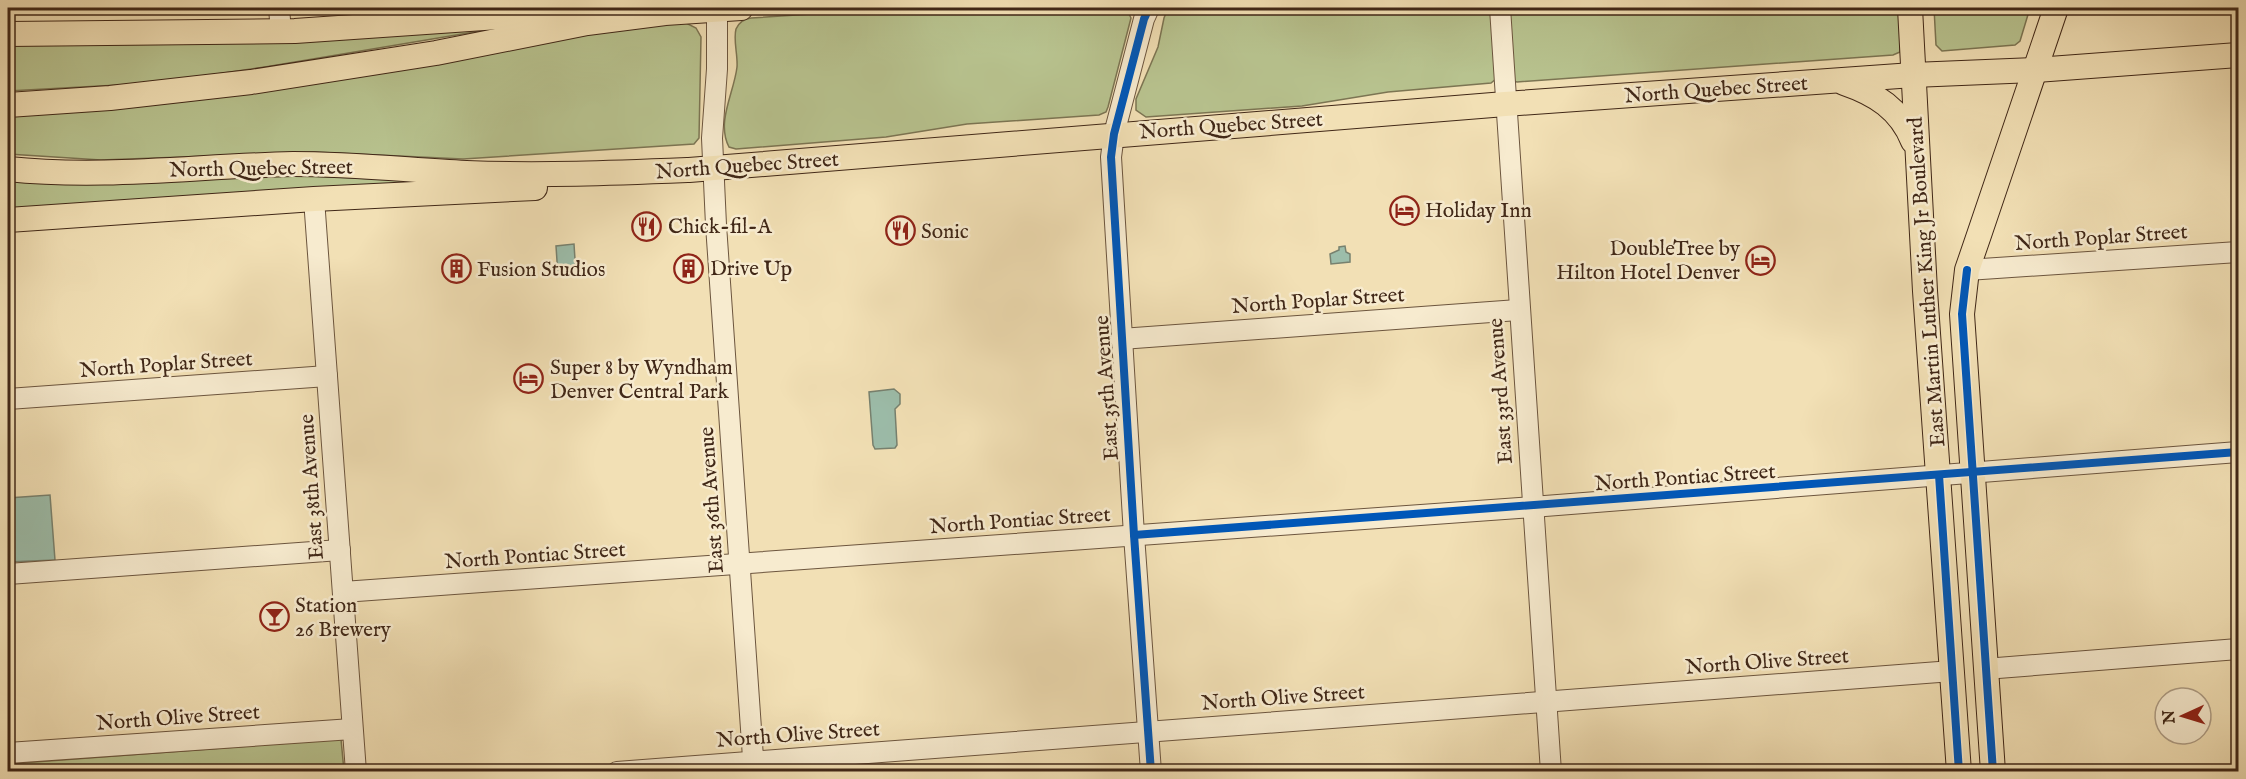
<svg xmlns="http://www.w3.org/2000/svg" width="2246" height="779" viewBox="0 0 2246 779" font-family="'IM FELL English',serif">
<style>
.green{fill:#b8c38f;stroke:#7c7553;stroke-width:1.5}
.water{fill:#9cbdaa;stroke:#77816f;stroke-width:1.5}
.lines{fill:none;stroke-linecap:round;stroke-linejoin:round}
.minor-casing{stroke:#6c553e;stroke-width:22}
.major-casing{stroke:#402717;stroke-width:26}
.minor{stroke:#f7ebcf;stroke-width:20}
.major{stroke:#f2e0b5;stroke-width:24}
.cycleway-casing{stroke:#f7ebcf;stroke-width:11}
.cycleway{stroke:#0057b8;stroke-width:8}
.labels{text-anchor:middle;stroke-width:5;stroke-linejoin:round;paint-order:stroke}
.street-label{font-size:21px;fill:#402717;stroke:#f7ebcf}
.poi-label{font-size:21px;fill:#402717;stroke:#f7ebcf;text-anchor:start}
</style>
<rect width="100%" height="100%" fill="#f2e0b5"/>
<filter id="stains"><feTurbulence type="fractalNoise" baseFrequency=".00333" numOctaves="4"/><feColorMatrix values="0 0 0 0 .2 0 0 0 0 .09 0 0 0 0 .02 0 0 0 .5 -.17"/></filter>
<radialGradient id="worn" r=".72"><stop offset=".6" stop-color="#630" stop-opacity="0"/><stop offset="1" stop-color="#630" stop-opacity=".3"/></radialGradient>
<g class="green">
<path d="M 903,8 L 1126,8 L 1131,18 L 1108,107 L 1106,112 L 1099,115 L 967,124 L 886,137 L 736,149 L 729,147 C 716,122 734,93 737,67 C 738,55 733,40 736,29 C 739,22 744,19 751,18 Z"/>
<path d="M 1174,8 L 1280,14 L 1357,13 L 1430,8 L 1492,8 L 1497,78 L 1491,83 L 1388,92 L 1302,106 L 1146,117 L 1136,110 L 1136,99 L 1158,47 L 1164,18 L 1166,13 Z"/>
<path d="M 1508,8 L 1900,8 L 1900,52 L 1893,55 L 1517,82 L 1513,81 Z"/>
<path d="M 1934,8 L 2030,8 L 2020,41 L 2015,45 L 1942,51 L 1936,45 Z"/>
<path d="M 686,23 L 696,28 L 701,37 L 699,138 L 694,144 L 463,159 L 314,152 L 101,160 L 8,154 L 8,114 L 645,26 Z"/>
<path d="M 504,27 L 265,67 L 155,83 L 8,91 L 8,45 Z"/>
<path d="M 288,175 L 446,182 L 8,212 L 8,179 Z"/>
<path d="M 341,739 L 344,771 L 8,772 L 8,764 Z"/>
</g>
<g class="water">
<path d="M 574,244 L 576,275 L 558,276 L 556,246 Z"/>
<path d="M 1345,246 L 1346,252 L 1350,254 L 1350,262 L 1331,264 L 1330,254 L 1339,250 L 1339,247 Z"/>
<path d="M 894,389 L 900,394 L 900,404 L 895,409 L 897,445 L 895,448 L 875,449 L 873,445 L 869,392 Z"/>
<path d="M 50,495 L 55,560 L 8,562 L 8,498 Z"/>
</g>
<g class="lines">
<defs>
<g id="minor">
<path d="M 279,8 L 281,32"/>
<path d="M 717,8 L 717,69 L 712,138 L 716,225 L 754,772"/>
<path d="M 1149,8 L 1144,19 L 1114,134 L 1111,157 L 1134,535 L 1151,772"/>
<path d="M 1500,8 L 1551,772"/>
<path d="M 314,199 L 356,772"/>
<path d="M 1967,270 L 2238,252"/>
<path d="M 1121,339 L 1518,310"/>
<path d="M 8,399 L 327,376"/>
<path d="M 8,574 L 340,550"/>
<path d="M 343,592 L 1532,507 L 2238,452"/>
<path d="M 1985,669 L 2238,649"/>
<path d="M 8,753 L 352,729"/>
<path d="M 617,772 L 1952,671"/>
</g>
<g id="major">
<path d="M 1910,8 L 1925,291 L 1959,772"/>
<path d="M 8,34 L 295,31 L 529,15 L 578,14"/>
<path d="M 1844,83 C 1876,94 1900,109 1913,141"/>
<path d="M 8,105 L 110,98 L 251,82 L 436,53 L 587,23 L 665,13 L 741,8"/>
<path d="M 8,169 C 103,179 198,166 293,164 C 351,164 408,170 466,173 C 540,176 614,173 689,170 L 1505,104 L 1913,75 L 2036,70 L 2238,55"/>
<path d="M 8,220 L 314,199 L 535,188"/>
<path d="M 1993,772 L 1962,314 L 1967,270 L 1979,235 L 2056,8"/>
</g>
</defs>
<use href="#minor" class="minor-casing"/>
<use href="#major" class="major-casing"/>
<use href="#minor" class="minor"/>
<use href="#major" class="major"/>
<defs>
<g id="cycleway">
<path d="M 1149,8 L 1144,19 L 1114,134 L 1111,157 L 1134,535 L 1151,772"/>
<path d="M 1967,270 L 1962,314 L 1993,772"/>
<path d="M 1939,475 L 1959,772"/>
<path d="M 1134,535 L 2238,452"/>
</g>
</defs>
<use href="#cycleway" class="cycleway-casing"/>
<use href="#cycleway" class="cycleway"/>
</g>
<defs>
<symbol id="hotel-ring" viewBox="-11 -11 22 22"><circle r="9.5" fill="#f7ebcf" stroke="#8f2418" stroke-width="1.5"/><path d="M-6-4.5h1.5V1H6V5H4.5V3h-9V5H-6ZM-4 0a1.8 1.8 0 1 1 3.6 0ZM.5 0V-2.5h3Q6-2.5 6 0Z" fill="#8f2418"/></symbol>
<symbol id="restaurant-ring" viewBox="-11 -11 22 22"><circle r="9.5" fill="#f7ebcf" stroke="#8f2418" stroke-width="1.5"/><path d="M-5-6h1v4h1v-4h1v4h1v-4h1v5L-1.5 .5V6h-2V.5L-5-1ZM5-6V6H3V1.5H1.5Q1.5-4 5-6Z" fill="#8f2418"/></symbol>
<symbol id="building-ring" viewBox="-11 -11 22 22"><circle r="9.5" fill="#f7ebcf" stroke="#8f2418" stroke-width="1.5"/><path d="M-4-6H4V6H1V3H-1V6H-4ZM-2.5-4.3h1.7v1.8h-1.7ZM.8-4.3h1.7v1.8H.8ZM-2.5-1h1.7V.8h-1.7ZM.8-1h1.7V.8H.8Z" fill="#8f2418"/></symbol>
<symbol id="bar-ring" viewBox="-11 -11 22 22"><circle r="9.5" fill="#f7ebcf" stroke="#8f2418" stroke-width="1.5"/><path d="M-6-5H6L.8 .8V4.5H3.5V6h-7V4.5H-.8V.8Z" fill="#8f2418"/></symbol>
</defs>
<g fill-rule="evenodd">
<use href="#hotel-ring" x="1388" y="194" width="33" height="33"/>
<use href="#restaurant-ring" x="630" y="210" width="33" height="33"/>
<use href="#restaurant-ring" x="884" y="214" width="33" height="33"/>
<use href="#hotel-ring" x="1744" y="244" width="33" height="33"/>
<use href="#building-ring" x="672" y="252" width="33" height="33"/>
<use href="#building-ring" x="440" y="252" width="33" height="33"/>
<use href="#hotel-ring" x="512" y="362" width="33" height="33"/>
<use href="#bar-ring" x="258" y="600" width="33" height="33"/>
</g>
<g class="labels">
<g class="street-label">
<text transform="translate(1716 89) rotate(-4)" y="7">North Quebec Street</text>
<text transform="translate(1231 125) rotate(-4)" y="7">North Quebec Street</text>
<text transform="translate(747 165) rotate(-4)" y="7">North Quebec Street</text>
<text transform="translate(261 168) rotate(-1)" y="7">North Quebec Street</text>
<text transform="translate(2101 237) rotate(-4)" y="7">North Poplar Street</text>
<text transform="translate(1926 282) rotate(-94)" y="7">East Martin Luther King Jr Boulevard</text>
<text transform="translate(1318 300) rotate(-4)" y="7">North Poplar Street</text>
<text transform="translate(166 364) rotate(-4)" y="7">North Poplar Street</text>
<text transform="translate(1106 388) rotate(-94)" y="7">East 35th Avenue</text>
<text transform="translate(1500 391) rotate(-94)" y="7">East 33rd Avenue</text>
<text transform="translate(1685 477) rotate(-4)" y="7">North Pontiac Street</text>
<text transform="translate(311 487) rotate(-94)" y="7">East 38th Avenue</text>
<text transform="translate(711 500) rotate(-94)" y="7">East 36th Avenue</text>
<text transform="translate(1020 520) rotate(-4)" y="7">North Pontiac Street</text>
<text transform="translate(535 555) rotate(-4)" y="7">North Pontiac Street</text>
<text transform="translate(1767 661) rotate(-4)" y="7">North Olive Street</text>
<text transform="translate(1283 697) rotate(-4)" y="7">North Olive Street</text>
<text transform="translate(178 717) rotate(-4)" y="7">North Olive Street</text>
<text transform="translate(798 734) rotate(-4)" y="7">North Olive Street</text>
</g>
<g class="poi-label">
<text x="1425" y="217">Holiday Inn</text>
<text x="668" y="233">Chick-fil-A</text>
<text x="921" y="238">Sonic</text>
<text x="1740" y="255" text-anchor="end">DoubleTree by<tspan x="1740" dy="24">Hilton Hotel Denver</tspan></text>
<text x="710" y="275">Drive Up</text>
<text x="477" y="276">Fusion Studios</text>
<text x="550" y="374">Super 8 by Wyndham<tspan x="550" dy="24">Denver Central Park</tspan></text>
<text x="295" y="612">Station<tspan x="295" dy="24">26 Brewery</tspan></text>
</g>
</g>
<rect width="2246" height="779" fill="none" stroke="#f2e0b5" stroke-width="30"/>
<rect x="9" y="9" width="2228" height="761" fill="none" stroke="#402717" stroke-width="3"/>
<rect x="15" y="15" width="2216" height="749" fill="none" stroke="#402717" stroke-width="1.5"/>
<g transform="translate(2183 716) rotate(266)"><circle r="28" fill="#f7ebcf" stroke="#ae9d85" stroke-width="1.5"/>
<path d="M0-4.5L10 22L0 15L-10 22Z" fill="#8f2418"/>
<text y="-9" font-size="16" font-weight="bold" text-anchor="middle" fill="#402717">N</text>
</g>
<rect width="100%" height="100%" filter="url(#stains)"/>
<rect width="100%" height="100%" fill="url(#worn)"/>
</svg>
